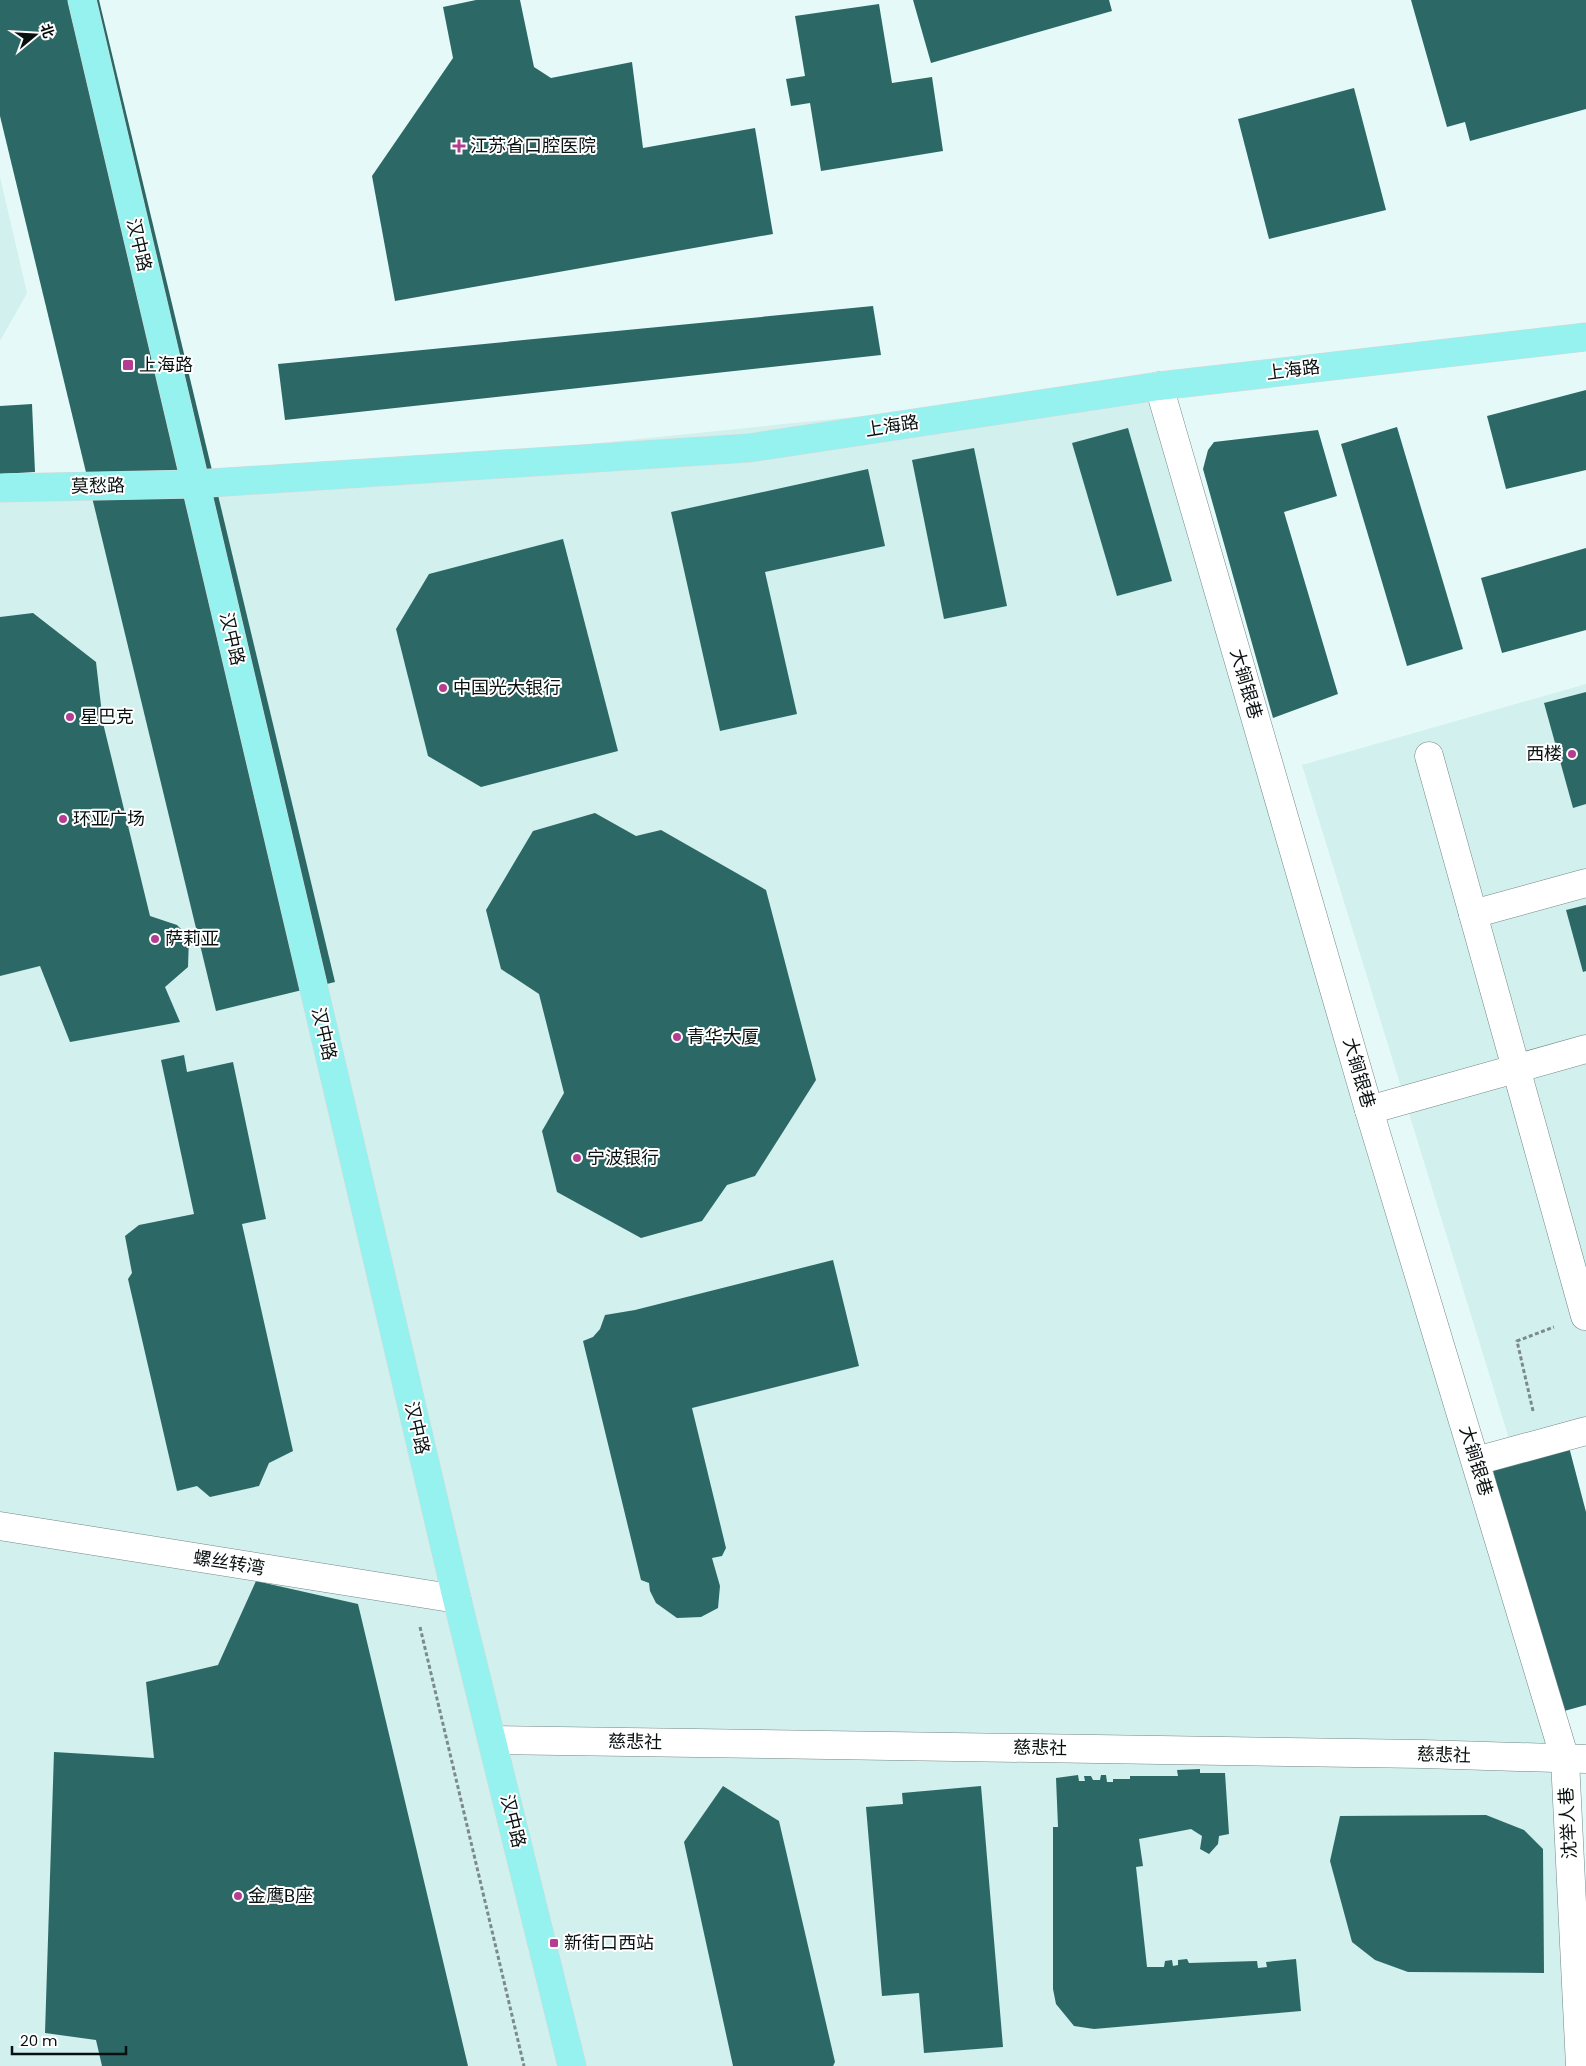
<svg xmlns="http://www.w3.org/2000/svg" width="1586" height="2066" viewBox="0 0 1586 2066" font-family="Poppins,'Noto Sans SC',sans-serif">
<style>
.built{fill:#d1f0ee}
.building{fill:#2c6966}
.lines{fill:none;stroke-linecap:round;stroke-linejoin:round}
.minor-casing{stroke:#738785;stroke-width:29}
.major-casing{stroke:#d8d9d9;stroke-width:29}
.path{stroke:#7c8b8a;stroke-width:3;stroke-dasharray:4 2.5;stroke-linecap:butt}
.minor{stroke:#fff;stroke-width:28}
.major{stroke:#95f2ef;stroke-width:28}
.poi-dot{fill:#b53d91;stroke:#fff;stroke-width:2}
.labels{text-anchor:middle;stroke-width:4;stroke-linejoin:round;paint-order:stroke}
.poi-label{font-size:18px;fill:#091110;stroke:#fff;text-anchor:start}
.street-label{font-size:18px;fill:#091110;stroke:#fff}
</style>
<rect width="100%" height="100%" fill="#e5faf8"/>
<g class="built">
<path d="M 0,177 L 27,293 L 0,341 Z"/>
<path d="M 1159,386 L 1565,1759 L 1579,2066 L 0,2066 L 0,499 L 195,484 Z"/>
<path d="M 1586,684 L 1586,1420 L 1510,1442 L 1302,765 Z"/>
</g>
<g class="building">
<path d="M 0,0 L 99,0 L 335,982 L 216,1011 L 0,116 Z"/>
<path d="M 476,0 L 520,0 L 534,67 L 551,78 L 632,62 L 643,148 L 755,128 L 773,234 L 395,301 L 372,176 L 453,58 L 443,7 Z"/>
<path d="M 913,0 L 1109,0 L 1112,11 L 931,63 Z"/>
<path d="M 1411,0 L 1586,0 L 1586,109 L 1470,141 L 1465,122 L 1447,127 Z"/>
<path d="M 879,4 L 892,83 L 932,77 L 943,151 L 821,171 L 810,103 L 791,106 L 786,79 L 805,76 L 795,16 Z"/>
<path d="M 1354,88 L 1386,210 L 1269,239 L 1238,119 Z"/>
<path d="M 873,306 L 881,355 L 285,420 L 278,364 Z"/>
<path d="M 1586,390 L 1586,470 L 1506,489 L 1487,416 Z"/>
<path d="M 32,404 L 35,472 L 0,474 L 0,406 Z"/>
<path d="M 1397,427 L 1463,649 L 1407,666 L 1341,444 Z"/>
<path d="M 1128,428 L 1172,581 L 1117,596 L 1072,443 Z"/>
<path d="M 1318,430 L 1337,496 L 1284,512 L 1338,694 L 1273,718 L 1203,469 L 1208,450 L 1214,442 Z"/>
<path d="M 974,448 L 1007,606 L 944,619 L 912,460 Z"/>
<path d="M 868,469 L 885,546 L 765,572 L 797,714 L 720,731 L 671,512 Z"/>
<path d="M 563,539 L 618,751 L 481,787 L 428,756 L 396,629 L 429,574 Z"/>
<path d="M 1586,548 L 1586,630 L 1502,653 L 1481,578 Z"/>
<path d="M 33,613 L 96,662 L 103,723 L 150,916 L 177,925 L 189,937 L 188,967 L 165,987 L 180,1022 L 70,1042 L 40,966 L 0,976 L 0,617 Z"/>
<path d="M 1586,692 L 1586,804 L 1573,808 L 1544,703 Z"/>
<path d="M 595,813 L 636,836 L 661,830 L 766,890 L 816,1080 L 755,1176 L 727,1185 L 702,1221 L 641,1238 L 557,1192 L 542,1131 L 564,1093 L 539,994 L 501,969 L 486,910 L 533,831 Z"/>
<path d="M 1586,905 L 1586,971 L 1583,972 L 1566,910 Z"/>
<path d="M 184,1055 L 187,1072 L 233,1062 L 266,1219 L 242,1224 L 293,1451 L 269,1463 L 259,1486 L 210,1497 L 197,1486 L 177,1491 L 128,1279 L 132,1273 L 125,1236 L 139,1225 L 194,1214 L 161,1060 Z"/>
<path d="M 833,1260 L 859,1366 L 692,1408 L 726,1548 L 722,1556 L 712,1558 L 720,1586 L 718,1608 L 701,1617 L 677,1618 L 656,1603 L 650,1591 L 649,1583 L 641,1580 L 583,1341 L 593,1337 L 600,1329 L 605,1315 L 635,1310 Z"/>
<path d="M 1569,1447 L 1586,1512 L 1586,1705 L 1557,1713 L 1492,1467 Z"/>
<path d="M 256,1581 L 358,1604 L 468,2066 L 102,2066 L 96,2040 L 45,2033 L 54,1752 L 154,1758 L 146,1682 L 218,1665 Z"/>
<path d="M 1200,1769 L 1200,1773 L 1225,1773 L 1229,1834 L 1219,1836 L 1218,1844 L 1209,1854 L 1200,1849 L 1202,1836 L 1191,1829 L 1139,1839 L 1143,1866 L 1136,1867 L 1147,1967 L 1164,1967 L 1165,1961 L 1172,1960 L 1173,1966 L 1178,1965 L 1178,1960 L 1187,1959 L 1189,1963 L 1257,1961 L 1258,1968 L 1267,1967 L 1266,1962 L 1296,1959 L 1301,2011 L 1094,2029 L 1074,2026 L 1056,2004 L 1053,1989 L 1053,1827 L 1058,1827 L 1056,1778 L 1078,1775 L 1079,1781 L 1085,1781 L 1084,1776 L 1091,1776 L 1093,1780 L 1100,1780 L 1101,1775 L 1106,1775 L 1107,1782 L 1113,1782 L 1113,1779 L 1130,1779 L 1130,1776 L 1178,1776 L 1177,1770 Z"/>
<path d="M 723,1786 L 779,1821 L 835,2062 L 833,2066 L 733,2066 L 684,1842 Z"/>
<path d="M 981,1786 L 1003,2047 L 924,2053 L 919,1993 L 882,1996 L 866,1807 L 903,1804 L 902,1793 Z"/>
<path d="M 1486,1815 L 1524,1830 L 1543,1849 L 1544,1973 L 1408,1972 L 1375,1960 L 1352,1942 L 1330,1861 L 1340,1816 Z"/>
</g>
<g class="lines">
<defs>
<g id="minor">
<path d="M 1159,386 L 1369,1110 L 1565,1759 L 1580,2066"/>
<path d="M 1429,756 L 1585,1316"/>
<path d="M 1473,914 L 1586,883"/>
<path d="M 1369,1110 L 1586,1049"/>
<path d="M 1476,1461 L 1586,1431"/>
<path d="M 0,1526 L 457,1599"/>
<path d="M 493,1740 L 1423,1754 L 1586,1759"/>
</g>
<g id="major">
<path d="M 82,0 L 457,1599 L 572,2066"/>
<path d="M 0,488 L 195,484 L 749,448 L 1159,386 L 1586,337"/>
</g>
</defs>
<use href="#minor" class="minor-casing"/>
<use href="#major" class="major-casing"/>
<g class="path">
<path d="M 1533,1411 L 1517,1341 L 1554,1327"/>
<path d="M 420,1627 L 524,2066"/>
</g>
<use href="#minor" class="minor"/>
<use href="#major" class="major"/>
</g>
<g class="poi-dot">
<path d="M456.5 138.5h5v5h5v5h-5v5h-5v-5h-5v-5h5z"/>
<rect x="122" y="359" width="12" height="12" rx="2.5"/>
<circle cx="443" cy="688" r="5"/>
<circle cx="70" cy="717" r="5"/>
<circle cx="1572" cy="754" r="5"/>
<circle cx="63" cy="819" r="5"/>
<circle cx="155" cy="939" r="5"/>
<circle cx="677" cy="1037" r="5"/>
<circle cx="577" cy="1158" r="5"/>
<circle cx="238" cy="1896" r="5"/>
<rect x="549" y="1938" width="10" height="10" rx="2.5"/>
</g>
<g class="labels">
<g class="poi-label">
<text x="470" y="152">江苏省口腔医院</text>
<text x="139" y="371">上海路</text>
<text x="453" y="694">中国光大银行</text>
<text x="80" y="723">星巴克</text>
<text x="1562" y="760" text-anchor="end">西楼</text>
<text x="73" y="825">环亚广场</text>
<text x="165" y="945">萨莉亚</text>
<text x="687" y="1043">青华大厦</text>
<text x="587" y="1164">宁波银行</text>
<text x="248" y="1902">金鹰B座</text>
<text x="564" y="1949">新街口西站</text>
</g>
<g class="street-label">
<text transform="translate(139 245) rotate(77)" y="6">汉中路</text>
<text transform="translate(1293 370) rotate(-7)" y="6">上海路</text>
<text transform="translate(892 426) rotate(-9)" y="6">上海路</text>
<text transform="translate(98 486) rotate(-1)" y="6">莫愁路</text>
<text transform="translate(232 639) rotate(77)" y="6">汉中路</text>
<text transform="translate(1246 684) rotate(74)" y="6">大锏银巷</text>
<text transform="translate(324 1034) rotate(77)" y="6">汉中路</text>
<text transform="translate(1359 1073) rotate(74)" y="6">大锏银巷</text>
<text transform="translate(417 1428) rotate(77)" y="6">汉中路</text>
<text transform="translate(1476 1461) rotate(73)" y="6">大锏银巷</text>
<text transform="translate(229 1563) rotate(9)" y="6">螺丝转湾</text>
<text transform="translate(635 1742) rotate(1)" y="6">慈悲社</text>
<text transform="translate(1040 1748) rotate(1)" y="6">慈悲社</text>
<text transform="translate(1444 1755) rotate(2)" y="6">慈悲社</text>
<text transform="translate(513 1821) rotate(76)" y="6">汉中路</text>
<text transform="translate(1568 1823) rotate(-93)" y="6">沈举人巷</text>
</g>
</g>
<g transform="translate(35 35) rotate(72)" stroke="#ffffff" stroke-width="4" paint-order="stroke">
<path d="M0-4L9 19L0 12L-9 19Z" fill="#091110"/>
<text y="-8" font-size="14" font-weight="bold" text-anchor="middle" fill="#091110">北</text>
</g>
<path d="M12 2046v8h114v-8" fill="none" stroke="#091110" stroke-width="2.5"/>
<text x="20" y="2046" font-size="15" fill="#091110" stroke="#ffffff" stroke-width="4" paint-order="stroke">20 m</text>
</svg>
